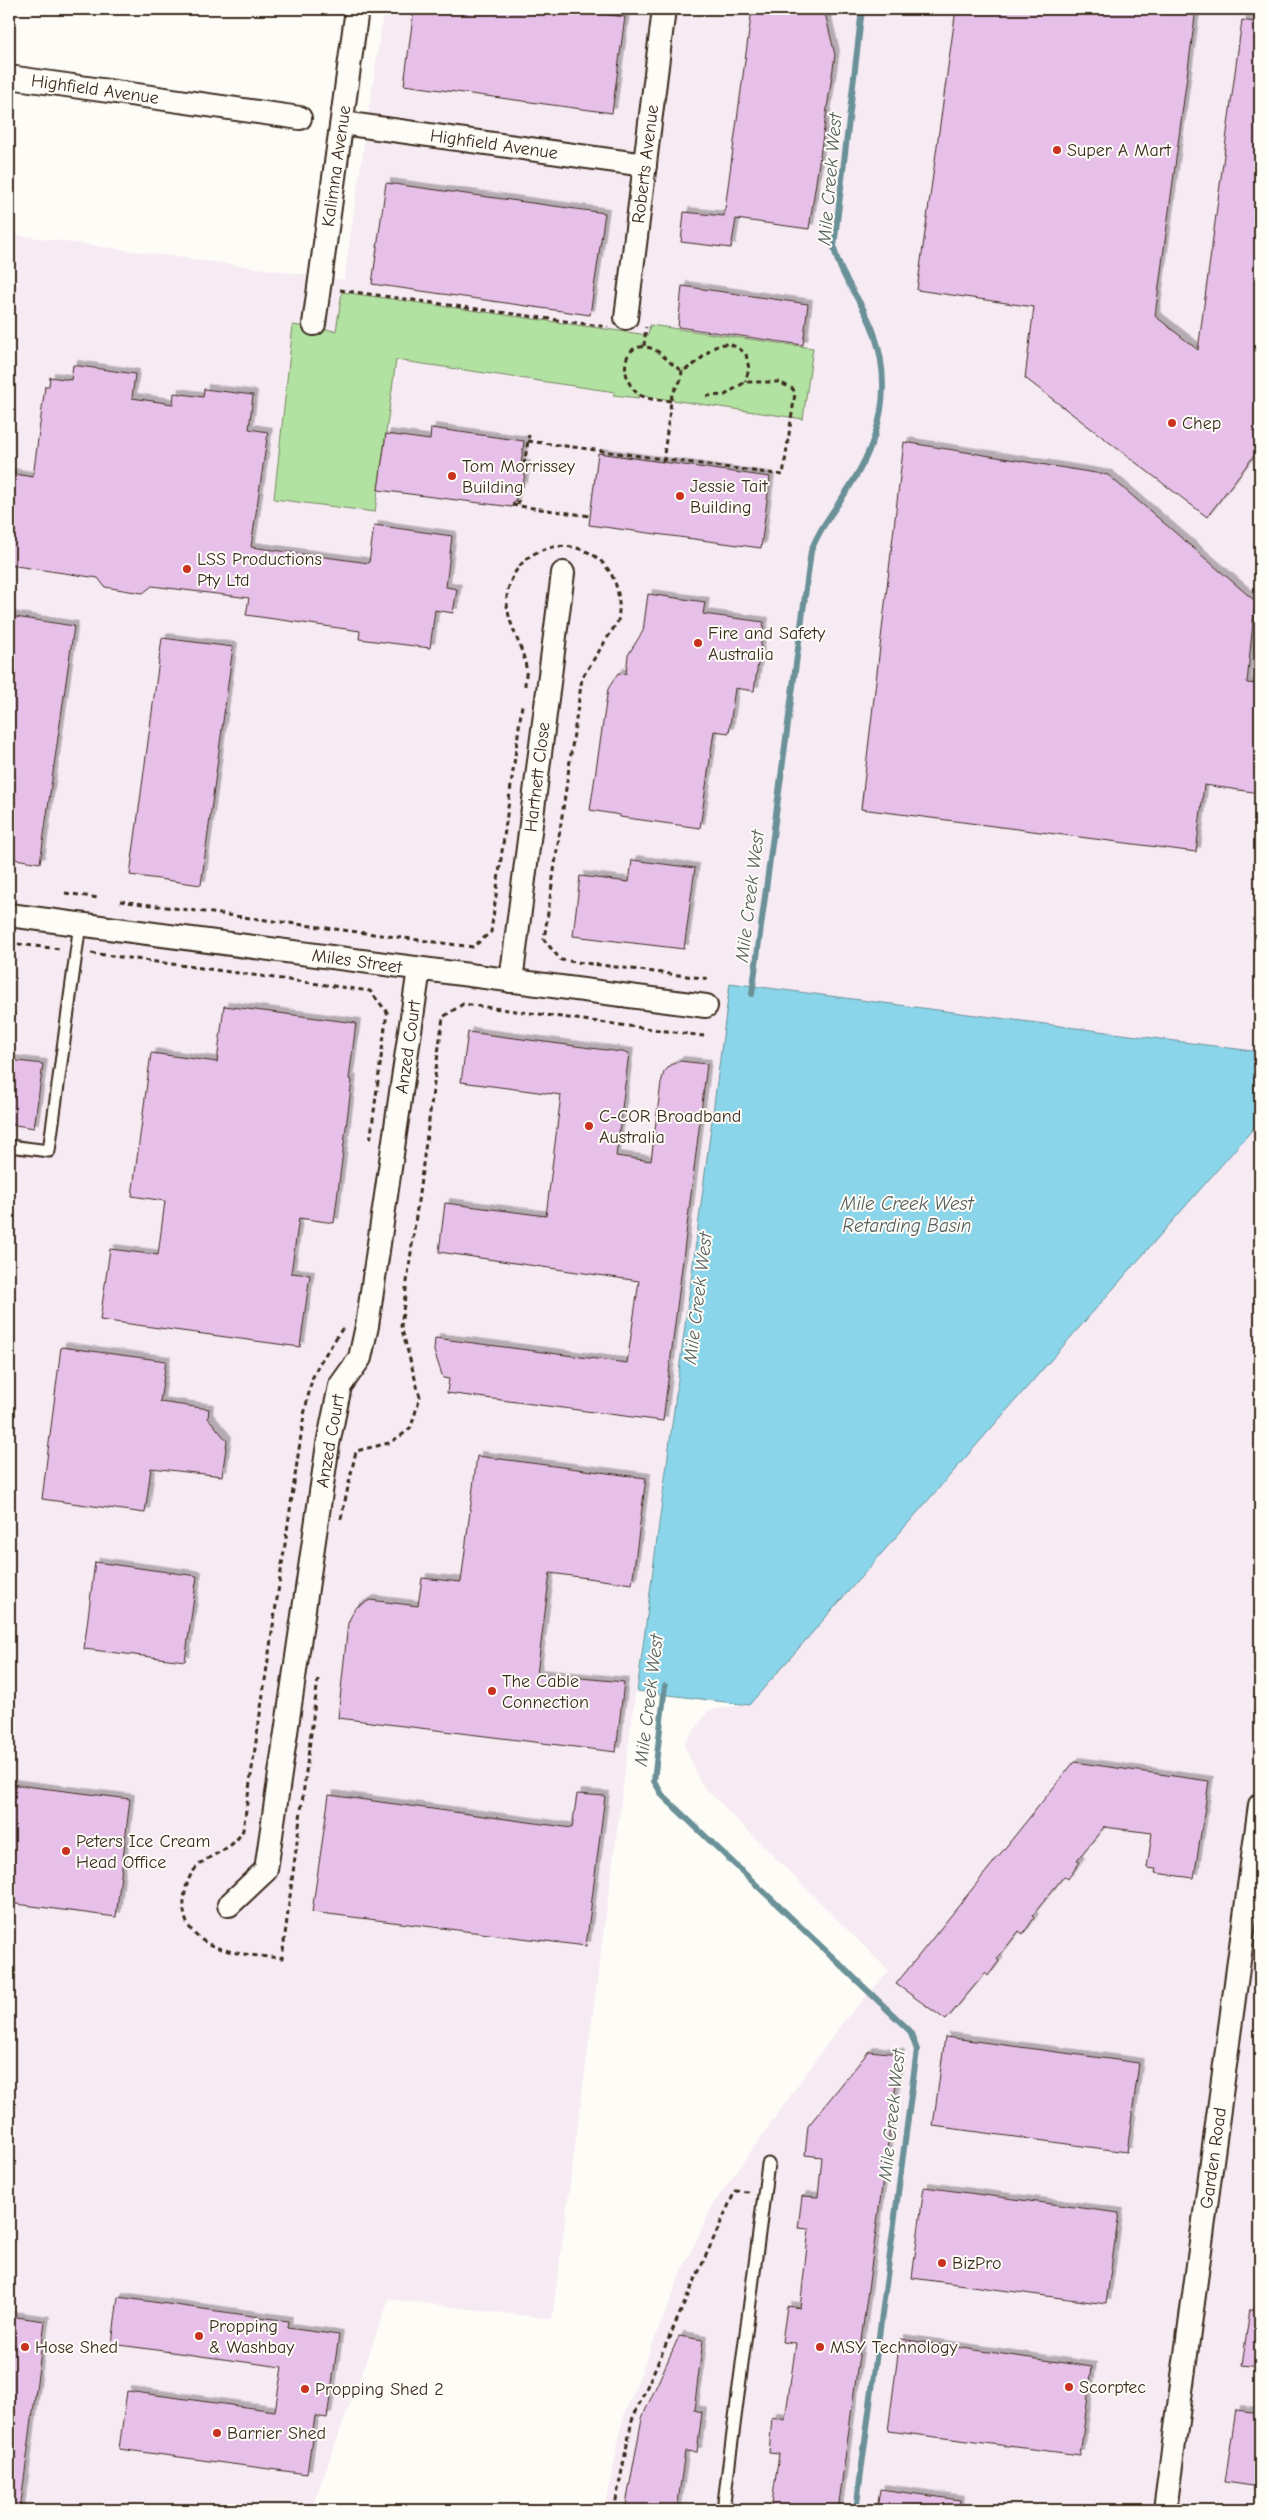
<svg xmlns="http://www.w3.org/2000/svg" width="1269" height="2519" viewBox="0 0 1269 2519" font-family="'Comic Neue',sans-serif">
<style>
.built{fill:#f6eaf3}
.green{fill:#b2e2a1;stroke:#768660}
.water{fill:#8ad5ea;stroke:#6a9198}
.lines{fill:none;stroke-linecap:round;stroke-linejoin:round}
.stream{stroke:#6a9198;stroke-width:6}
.building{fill:#e7c0e9;stroke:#3b2a1e;filter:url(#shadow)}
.lane-casing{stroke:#3b2a1e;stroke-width:15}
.street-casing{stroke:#3b2a1e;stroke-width:26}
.path{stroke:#3b2a1e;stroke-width:3;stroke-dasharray:5 4;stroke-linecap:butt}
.lane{stroke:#fdfcf7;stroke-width:11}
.street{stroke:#fdfcf7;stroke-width:22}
.poi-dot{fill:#c8321e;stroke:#fdfcf7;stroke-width:2}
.labels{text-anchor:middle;stroke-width:4;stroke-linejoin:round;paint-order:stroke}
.street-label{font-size:18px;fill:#3b2a1e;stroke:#fdfcf7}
.poi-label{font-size:18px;fill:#3b2a1e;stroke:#fdfcf7;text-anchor:start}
.water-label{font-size:19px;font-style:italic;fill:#535d5b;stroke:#fdfcf7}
</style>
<defs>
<filter id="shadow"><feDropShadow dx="4.5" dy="-4.5" stdDeviation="0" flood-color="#0004"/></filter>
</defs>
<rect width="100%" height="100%" fill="#fdfcf7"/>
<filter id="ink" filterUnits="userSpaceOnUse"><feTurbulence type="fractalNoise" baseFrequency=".02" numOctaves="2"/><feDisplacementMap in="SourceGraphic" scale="10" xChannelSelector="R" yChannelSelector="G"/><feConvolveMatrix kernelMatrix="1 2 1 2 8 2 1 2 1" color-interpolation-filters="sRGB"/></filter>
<g filter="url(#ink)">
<g class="built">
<path d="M 384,9 L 1260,9 L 1260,1052 L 730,984 L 552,2319 L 389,2299 L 311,2510 L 9,2510 L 9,234 L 344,280 Z"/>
<path d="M 1260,1121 L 1260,2510 L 605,2510 L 623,2418 L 682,2271 L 714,2203 L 843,2022 L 889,1971 L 701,1784 L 684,1744 L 709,1710 L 749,1704 Z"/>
</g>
<path class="green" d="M 342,292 L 648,335 L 650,325 L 813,348 L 803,419 L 637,395 L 639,398 L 613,395 L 615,392 L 396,360 L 375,512 L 274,499 L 293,325 L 336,331 Z"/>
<path class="water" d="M 730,983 L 1260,1052 L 1260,1121 L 749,1705 L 637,1691 Z"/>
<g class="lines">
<g class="stream">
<path d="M 752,994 L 811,551 C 820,527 836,508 850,486 C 881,438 893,388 874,333 C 864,302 840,279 834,247 L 862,9"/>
<path d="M 665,1686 L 654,1781 L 663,1796 L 910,2031 L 917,2050 L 856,2510"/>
</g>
</g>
<g class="building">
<path d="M 414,9 L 566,9 L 625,17 L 612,113 L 404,85 Z"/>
<path d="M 752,9 L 824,9 L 835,55 L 809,229 L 736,219 L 731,248 L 681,242 L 684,212 L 724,216 Z"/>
<path d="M 956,9 L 1196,9 L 1155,316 L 1198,350 L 1242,20 L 1260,23 L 1260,448 L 1207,517 L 1025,378 L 1034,307 L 917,290 Z"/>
<path d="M 386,183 L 605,213 L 590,315 L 372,284 Z"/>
<path d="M 682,286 L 808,304 L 803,345 L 678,327 Z"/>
<path d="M 73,365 L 135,374 L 132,398 L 173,404 L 174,393 L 203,397 L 204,389 L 253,395 L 249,429 L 268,432 L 251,547 L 369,563 L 374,525 L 452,536 L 446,587 L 457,589 L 453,613 L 435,610 L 430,648 L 359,639 L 360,631 L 246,615 L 249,598 L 152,586 L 143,593 L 129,591 L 105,587 L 98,578 L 9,565 L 9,473 L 33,477 L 45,386 L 49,386 L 50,377 L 71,380 Z"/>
<path d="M 431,428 L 524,441 L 521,465 L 526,465 L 523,487 L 518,486 L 515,503 L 513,503 L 512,507 L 378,490 L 386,434 L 430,440 Z"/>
<path d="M 904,442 L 1108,475 L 1255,601 L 1247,683 L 1260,684 L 1260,793 L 1204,785 L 1196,852 L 861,809 Z"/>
<path d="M 598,453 L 770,477 L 761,548 L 589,525 Z"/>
<path d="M 648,594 L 705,602 L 703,614 L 764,622 L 754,691 L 735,688 L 729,733 L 714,731 L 700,828 L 620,817 L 620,815 L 590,810 L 608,689 L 618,673 L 626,674 L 628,655 L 643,631 Z"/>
<path d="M 9,616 L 74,626 L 40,863 L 9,858 Z"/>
<path d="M 162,638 L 233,647 L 201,885 L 130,875 Z"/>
<path d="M 632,860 L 695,868 L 684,949 L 573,936 L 580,876 L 629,882 Z"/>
<path d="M 224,1006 L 356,1023 L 349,1079 L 352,1080 L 334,1223 L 299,1218 L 291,1273 L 310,1275 L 300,1347 L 100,1320 L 110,1249 L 158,1255 L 165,1201 L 132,1196 L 151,1053 L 217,1062 Z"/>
<path d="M 468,1032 L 629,1053 L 616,1156 L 651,1161 L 661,1083 L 664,1072 L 671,1065 L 680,1061 L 707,1064 L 663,1421 L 447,1393 L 449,1379 L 443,1378 L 434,1351 L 435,1338 L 627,1363 L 639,1281 L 439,1252 L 445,1203 L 546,1216 L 561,1095 L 461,1082 Z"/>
<path d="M 9,1060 L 43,1064 L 34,1128 L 9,1124 Z"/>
<path d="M 61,1347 L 166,1361 L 160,1402 L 209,1409 L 208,1418 L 227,1441 L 222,1476 L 151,1468 L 145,1513 L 42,1499 Z"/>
<path d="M 477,1456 L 646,1478 L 632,1584 L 550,1573 L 537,1674 L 624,1682 L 616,1752 L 338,1718 L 348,1623 L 355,1608 L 370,1600 L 418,1606 L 422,1578 L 461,1582 Z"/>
<path d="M 95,1562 L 197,1576 L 185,1661 L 84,1649 Z"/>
<path d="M 1074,1762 L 1209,1781 L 1194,1878 L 1155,1873 L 1156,1869 L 1147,1868 L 1152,1833 L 1104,1827 L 1077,1860 L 1080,1862 L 1068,1879 L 1064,1876 L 1032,1916 L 1034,1918 L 1023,1934 L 1019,1931 L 997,1959 L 999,1961 L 988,1976 L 985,1973 L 946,2020 L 896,1984 Z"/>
<path d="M 9,1784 L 130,1799 L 116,1917 L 9,1903 Z"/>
<path d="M 577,1794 L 605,1796 L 586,1946 L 312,1912 L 329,1795 L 572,1828 Z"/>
<path d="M 945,2037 L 1139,2063 L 1127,2152 L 933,2126 Z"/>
<path d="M 869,2051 L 900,2054 L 838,2510 L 771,2510 L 779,2454 L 769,2453 L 772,2417 L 785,2420 L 796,2343 L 782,2342 L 787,2306 L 800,2308 L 809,2229 L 798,2228 L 802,2196 L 818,2197 L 822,2157 L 805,2155 L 808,2126 Z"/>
<path d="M 924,2187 L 1119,2213 L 1106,2304 L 912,2278 Z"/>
<path d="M 118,2297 L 288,2321 L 287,2328 L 339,2335 L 327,2418 L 315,2416 L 307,2474 L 119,2449 L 127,2391 L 275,2411 L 282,2367 L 112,2344 Z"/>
<path d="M 1250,2309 L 1260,2309 L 1260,2367 L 1242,2365 Z"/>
<path d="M 9,2316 L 45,2321 L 20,2510 L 9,2510 Z"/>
<path d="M 679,2336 L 703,2340 L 694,2410 L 702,2412 L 697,2452 L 685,2451 L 677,2510 L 625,2510 L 642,2418 Z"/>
<path d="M 900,2339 L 1092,2367 L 1080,2455 L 888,2431 Z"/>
<path d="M 1236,2410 L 1260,2413 L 1260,2487 L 1225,2482 Z"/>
<path d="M 880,2489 L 960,2500 L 959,2510 L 877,2510 Z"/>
</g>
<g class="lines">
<defs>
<g id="lane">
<path d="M 9,1146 L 49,1151 L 80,924"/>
<path d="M 723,2510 L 768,2164"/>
</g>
<g id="street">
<path d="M 9,77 L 300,118"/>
<path d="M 342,123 L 645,165"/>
<path d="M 626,318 L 664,9"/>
<path d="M 314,324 L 357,9"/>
<path d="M 9,915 L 706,1006"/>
<path d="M 511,981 L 563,573"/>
<path d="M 229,1905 L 266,1870 L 328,1444 L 340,1386 L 360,1358 L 367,1326 L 419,969"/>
<path d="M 1165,2510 L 1260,1805"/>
</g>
</defs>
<use href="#lane" class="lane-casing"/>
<use href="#street" class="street-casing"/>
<g class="path">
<path d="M 340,290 L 608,327"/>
<path d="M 644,346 L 646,327"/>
<path d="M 671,401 C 663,400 652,400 644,397 C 621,389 617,343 646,347 C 662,349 668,365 682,370 C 705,366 714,326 746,354 L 749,369 L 745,382"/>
<path d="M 528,441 L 783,475 L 795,393 L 793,389 L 779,382 L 745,382 L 725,395 L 706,396"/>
<path d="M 663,462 L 672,394 L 681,380 L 682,370"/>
<path d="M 524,465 L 529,435"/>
<path d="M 512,505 L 590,516"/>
<path d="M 518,505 L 520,487"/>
<path d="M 525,686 C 525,680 527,673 526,667 C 522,642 502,617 508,590 C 524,522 631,534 618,621 L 582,678 L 544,940 L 561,960 L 710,979"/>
<path d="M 65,893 L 99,898"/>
<path d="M 120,901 L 473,947 L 491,932 L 522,705"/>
<path d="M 9,943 L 60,949"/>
<path d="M 91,953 L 370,991 L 387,1012 L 370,1142"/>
<path d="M 341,1519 L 356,1451 L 389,1443 L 402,1435 L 411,1427 L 420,1397 L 401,1326 L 443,1017 L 463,1004 L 704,1036"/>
<path d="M 318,1679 L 282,1958 C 247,1955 180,1953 184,1902 C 185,1889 187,1877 197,1867 C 212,1852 233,1851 243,1830 L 304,1415 L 312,1379 L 319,1364 L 344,1326"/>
<path d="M 614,2510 L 632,2420 L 735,2191 L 748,2192"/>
</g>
<use href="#lane" class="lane"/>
<use href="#street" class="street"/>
</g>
</g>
<g class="poi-dot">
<circle cx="1057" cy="150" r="5"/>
<circle cx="1172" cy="423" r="5"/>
<circle cx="452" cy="476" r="5"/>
<circle cx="680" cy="496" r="5"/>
<circle cx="187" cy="569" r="5"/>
<circle cx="698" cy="643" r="5"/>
<circle cx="589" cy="1126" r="5"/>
<circle cx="492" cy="1691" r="5"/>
<circle cx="66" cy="1851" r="5"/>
<circle cx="942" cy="2263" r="5"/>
<circle cx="199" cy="2336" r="5"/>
<circle cx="25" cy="2347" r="5"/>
<circle cx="820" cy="2347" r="5"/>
<circle cx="1069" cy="2387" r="5"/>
<circle cx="305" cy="2389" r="5"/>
<circle cx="217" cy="2433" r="5"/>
</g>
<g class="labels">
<g class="street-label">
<text transform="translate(95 89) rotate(8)" y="6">Highfield Avenue</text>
<text transform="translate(494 144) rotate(8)" y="6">Highfield Avenue</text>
<text transform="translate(645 164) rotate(-83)" y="6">Roberts Avenue</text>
<text transform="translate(336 166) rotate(-82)" y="6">Kalimna Avenue</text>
<text transform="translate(537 777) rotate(-83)" y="6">Hartnett Close</text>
<text transform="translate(357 961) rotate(8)" y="6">Miles Street</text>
<text transform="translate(408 1047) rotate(-82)" y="6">Anzed Court</text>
<text transform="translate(330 1441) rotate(-80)" y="6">Anzed Court</text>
<text transform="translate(1213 2158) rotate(-82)" y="6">Garden Road</text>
</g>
<g class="poi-label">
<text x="1067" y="156">Super A Mart</text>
<text x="1182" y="429">Chep</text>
<text x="462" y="472">Tom Morrissey<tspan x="462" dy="21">Building</tspan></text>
<text x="690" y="492">Jessie Tait<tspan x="690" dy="21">Building</tspan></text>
<text x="197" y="565">LSS Productions<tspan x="197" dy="21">Pty Ltd</tspan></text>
<text x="708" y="639">Fire and Safety<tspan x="708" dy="21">Australia</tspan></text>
<text x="599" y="1122">C-COR Broadband<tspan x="599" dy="21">Australia</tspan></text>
<text x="502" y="1687">The Cable<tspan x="502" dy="21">Connection</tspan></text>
<text x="76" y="1847">Peters Ice Cream<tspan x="76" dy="21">Head Office</tspan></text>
<text x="952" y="2269">BizPro</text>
<text x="209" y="2332">Propping<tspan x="209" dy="21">&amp; Washbay</tspan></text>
<text x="35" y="2353">Hose Shed</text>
<text x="830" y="2353">MSY Technology</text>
<text x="1079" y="2393">Scorptec</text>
<text x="315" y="2395">Propping Shed 2</text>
<text x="227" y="2439">Barrier Shed</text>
</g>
<g class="water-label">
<text transform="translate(829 179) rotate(-85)" y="7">Mile Creek West</text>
<text transform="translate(749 896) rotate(-83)" y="7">Mile Creek West</text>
<text x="907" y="1210">Mile Creek West<tspan x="907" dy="22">Retarding Basin</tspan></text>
<text transform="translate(697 1298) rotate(-83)" y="7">Mile Creek West</text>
<text transform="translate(648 1700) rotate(-83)" y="7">Mile Creek West</text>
<text transform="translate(891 2115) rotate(-84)" y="7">Mile Creek West</text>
</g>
</g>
<rect width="1269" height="2519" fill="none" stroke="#fdfcf7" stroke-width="30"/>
<rect x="15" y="15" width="1239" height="2489" fill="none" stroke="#3b2a1e" stroke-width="2" filter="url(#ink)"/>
</svg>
